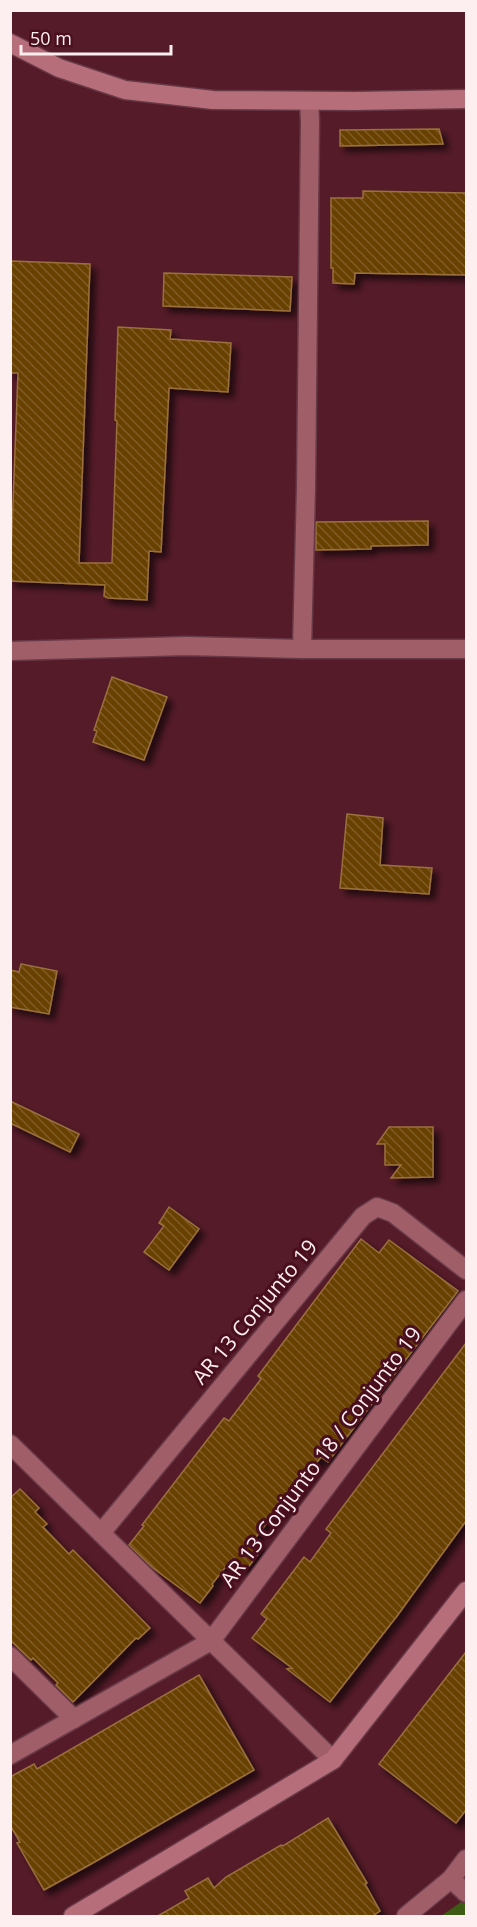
<svg xmlns="http://www.w3.org/2000/svg" width="477" height="1927" viewBox="0 0 477 1927" font-family="'Open Sans',sans-serif">
<style>
.park{fill:#3e5b14}
.building{fill:url(#building-back-hatch);stroke:#9a703c;stroke-width:1.5;filter:url(#shadow)}
.lines{fill:none;stroke-linecap:round;stroke-linejoin:round}
.street-casing{stroke:#673946;stroke-width:21}
.secondary-casing{stroke:#673946;stroke-width:21}
.street{stroke:#a05e69;stroke-width:18}
.secondary{stroke:#b66e7a;stroke-width:18}
.labels{text-anchor:middle;stroke-width:6;stroke-linejoin:round;paint-order:stroke}
.street-label{font-size:21px;fill:#fdeeef;stroke:#490f1e}
</style>
<defs>
<pattern id="building-back-hatch" width="6" height="6" patternUnits="userSpaceOnUse" patternTransform="scale(1.5)"><rect width="6" height="6" fill="#674003"/><path d="M-1 5l2 2M0 0l6 6M5-1l2 2" fill="none" stroke="#7e5c28"/></pattern>
<filter id="shadow"><feDropShadow dx="5.5" dy="5.5" stdDeviation="3" flood-color="#0009"/></filter>
</defs>
<rect width="100%" height="100%" fill="#551b28"/>
<path class="park" d="M 464,1900 L 466,1902 L 466,1916 L 441,1916 Z"/>
<g class="building">
<path d="M 439,129 L 443,144 L 340,146 L 340,130 Z"/>
<path d="M 363,191 L 466,193 L 466,275 L 355,273 L 354,284 L 333,283 L 333,268 L 331,268 L 331,198 L 363,198 Z"/>
<path d="M 10,261 L 90,264 L 79,563 L 112,563 L 117,421 L 115,420 L 118,327 L 171,330 L 170,339 L 231,343 L 228,392 L 169,388 L 161,552 L 149,551 L 147,600 L 108,598 L 104,596 L 105,585 L 10,581 L 18,373 L 10,373 Z"/>
<path d="M 164,273 L 292,277 L 290,311 L 163,306 Z"/>
<path d="M 428,521 L 428,545 L 371,546 L 371,549 L 316,550 L 316,522 Z"/>
<path d="M 112,677 L 167,697 L 144,760 L 93,742 L 97,731 L 94,730 Z"/>
<path d="M 347,814 L 383,818 L 380,865 L 432,868 L 429,894 L 340,888 Z"/>
<path d="M 21,964 L 57,971 L 49,1014 L 10,1007 L 10,970 L 19,972 Z"/>
<path d="M 10,1101 L 79,1134 L 70,1152 L 10,1123 Z"/>
<path d="M 389,1127 L 433,1127 L 433,1177 L 391,1178 L 401,1165 L 385,1165 L 385,1144 L 377,1144 Z"/>
<path d="M 169,1207 L 199,1229 L 169,1270 L 144,1252 L 164,1226 L 159,1223 Z"/>
<path d="M 361,1239 L 379,1253 L 389,1240 L 458,1291 L 328,1462 L 321,1457 L 281,1510 L 278,1508 L 253,1541 L 263,1548 L 246,1570 L 232,1559 L 212,1584 L 213,1586 L 200,1603 L 153,1568 L 129,1545 L 144,1526 L 142,1525 L 224,1418 L 229,1421 L 261,1379 L 258,1376 Z"/>
<path d="M 466,1343 L 466,1521 L 397,1616 L 330,1702 L 287,1669 L 292,1668 L 252,1638 L 267,1619 L 261,1614 L 304,1557 L 310,1562 L 331,1533 L 326,1529 Z"/>
<path d="M 20,1489 L 39,1508 L 35,1512 L 47,1524 L 43,1527 L 69,1554 L 73,1550 L 150,1628 L 138,1639 L 136,1638 L 73,1702 L 56,1685 L 58,1683 L 33,1658 L 31,1660 L 10,1640 L 10,1498 Z"/>
<path d="M 466,1652 L 466,1810 L 456,1823 L 379,1764 Z"/>
<path d="M 199,1675 L 254,1770 L 91,1864 L 44,1890 L 17,1843 L 20,1842 L 10,1825 L 10,1777 L 34,1764 L 37,1769 Z"/>
<path d="M 328,1818 L 367,1883 L 365,1884 L 380,1911 L 371,1917 L 156,1917 L 189,1898 L 185,1891 L 208,1878 L 214,1888 L 226,1877 L 281,1845 L 283,1846 Z"/>
</g>
<g class="lines">
<defs>
<g id="street">
<path d="M 302,649 L 306,487 L 310,121 L 309,101"/>
<path d="M 10,651 L 186,646 L 302,649 L 466,649"/>
<path d="M 10,1444 L 333,1760"/>
<path d="M 101,1533 L 363,1216 L 377,1207 L 393,1213 L 466,1270"/>
<path d="M 10,1656 L 74,1719"/>
<path d="M 10,1755 L 211,1641 L 466,1300"/>
<path d="M 451,1879 L 466,1893"/>
<path d="M 406,1916 L 451,1879 L 466,1859"/>
</g>
<g id="secondary">
<path d="M 10,43 L 59,68 L 125,90 L 213,100 L 355,101 L 466,99"/>
<path d="M 73,1916 L 333,1760 L 466,1591"/>
</g>
</defs>
<use href="#street" class="street-casing"/>
<use href="#secondary" class="secondary-casing"/>
<use href="#street" class="street"/>
<use href="#secondary" class="secondary"/>
</g>
<g class="labels">
<g class="street-label">
<text transform="translate(255 1312) rotate(-50)" y="7">AR 13 Conjunto 19</text>
<text transform="translate(321 1457) rotate(-53)" y="7">AR 13 Conjunto 18 / Conjunto 19</text>
</g>
</g>
<rect width="477" height="1927" fill="none" stroke="#fdeeef" stroke-width="24"/>
<path d="M21 45v9h150v-9" fill="none" stroke="#fdeeef" stroke-width="3"/>
<text x="30" y="45" font-size="18" fill="#fdeeef" stroke="#490f1e" stroke-width="4.5" paint-order="stroke">50 m</text>
</svg>
